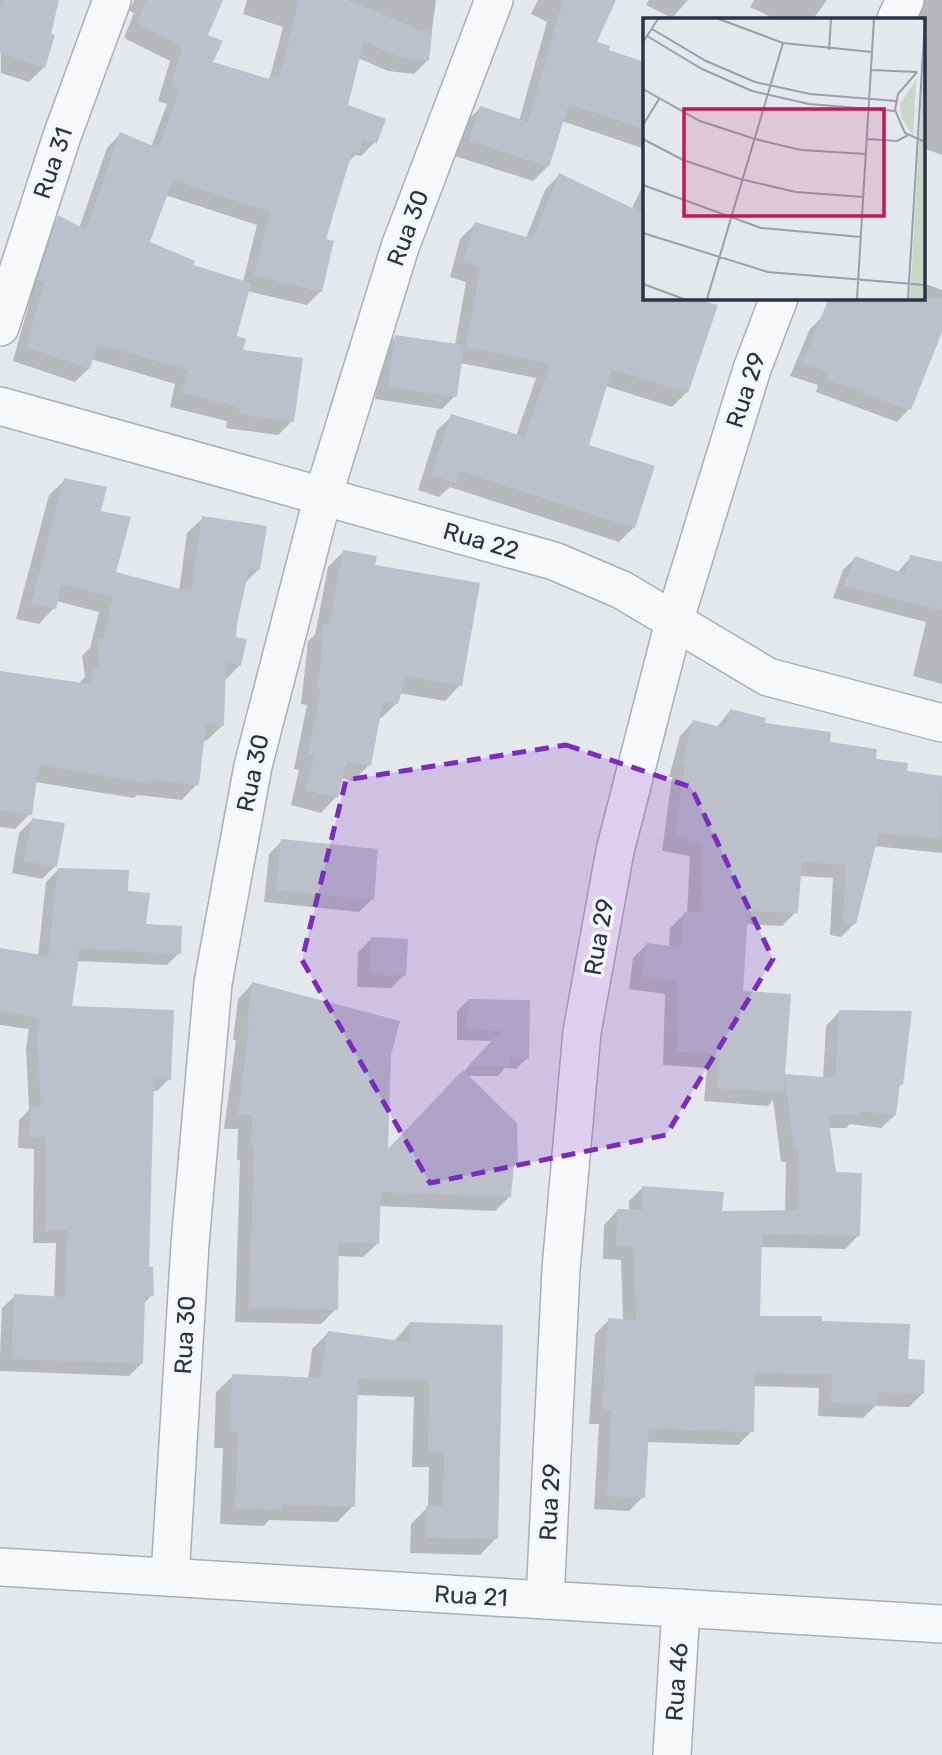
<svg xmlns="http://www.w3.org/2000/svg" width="942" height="1755" viewBox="0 0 942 1755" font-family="Rubik,sans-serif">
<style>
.shadow{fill:#0003;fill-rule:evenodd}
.building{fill:#bbc0ca}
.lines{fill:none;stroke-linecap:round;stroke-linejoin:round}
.minor-casing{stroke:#a9aeb7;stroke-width:40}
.minor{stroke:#f7f8fa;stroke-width:37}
.marked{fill:#7b2cbf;fill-opacity:0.2;stroke:#7b2cbf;stroke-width:5;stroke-dasharray:14 9;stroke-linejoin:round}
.labels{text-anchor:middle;stroke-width:7;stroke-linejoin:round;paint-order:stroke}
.street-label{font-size:24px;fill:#2b3445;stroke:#f4f6f9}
.inset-road{fill:none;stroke:#9a9fa9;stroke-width:2}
.view{fill:#c2185b;fill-opacity:0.15;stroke:#c2185b;stroke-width:3.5}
.inset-edge{fill:none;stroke:#2b3445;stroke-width:3.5}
</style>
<rect width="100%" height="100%" fill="#e4e7ec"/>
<g class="shadow">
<path d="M 0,0 L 57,0 L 44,67 L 29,82 L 1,73 Z"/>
<path d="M 134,0 L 217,0 L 206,36 L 210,63 L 267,80 L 270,77 L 283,27 L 243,14 L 247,0 L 436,0 L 428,60 L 414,74 L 388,71 L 358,58 L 346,106 L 375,142 L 361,156 L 355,155 L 347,164 L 324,240 L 321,291 L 307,305 L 247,291 L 235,338 L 241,351 L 292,421 L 278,435 L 226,428 L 227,421 L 170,407 L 175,384 L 91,359 L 89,368 L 75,382 L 13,361 L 31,296 L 25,294 L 45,231 L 59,218 L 79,228 L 107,148 L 120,134 L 151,147 L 167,104 L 158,101 L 170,61 L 124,38 L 134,13 L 129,11 ZM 165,195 L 257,225 L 243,282 L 191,266 L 148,243 Z"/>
<path d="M 538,0 L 614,0 L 594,43 L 607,51 L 645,64 L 645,149 L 562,121 L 548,166 L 533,181 L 455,156 L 465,123 L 480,108 L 519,121 L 547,22 L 531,14 Z"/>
<path d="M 649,0 L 688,0 L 672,18 L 646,5 Z"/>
<path d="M 754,0 L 827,0 L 813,19 L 775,19 L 750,7 Z"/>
<path d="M 923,0 L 942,0 L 942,155 L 923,148 L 923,19 L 913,19 Z"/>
<path d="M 559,175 L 631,210 L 645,181 L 645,298 L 689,298 L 716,306 L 687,392 L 672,407 L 606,386 L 587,446 L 634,527 L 619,542 L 450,487 L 439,497 L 418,490 L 437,430 L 452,416 L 516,436 L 536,378 L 460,363 L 455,396 L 442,409 L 375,399 L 383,349 L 396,336 L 455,345 L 466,282 L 450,277 L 460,239 L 475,224 L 526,238 L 545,190 Z"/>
<path d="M 923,283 L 942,290 L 942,328 L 909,409 L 897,422 L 816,392 L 818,385 L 790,376 L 810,329 L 823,316 L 857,305 L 859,298 L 923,298 Z"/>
<path d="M 65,480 L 99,512 L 114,573 L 179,591 L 187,533 L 203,518 L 259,569 L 244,584 L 234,638 L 240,665 L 224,681 L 222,726 L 206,741 L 202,740 L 197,784 L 182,800 L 137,795 L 134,798 L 35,782 L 30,814 L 15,829 L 0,827 L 0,672 L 78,684 L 85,677 L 82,656 L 90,648 L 99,612 L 56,601 L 54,608 L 39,624 L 16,619 L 49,495 Z"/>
<path d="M 344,551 L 373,566 L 460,685 L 445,701 L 399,693 L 397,703 L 381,718 L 378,718 L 369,765 L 353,781 L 341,778 L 336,797 L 321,813 L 291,805 L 299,770 L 294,769 L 307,705 L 301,704 L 308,641 L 315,635 L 328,567 Z"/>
<path d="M 911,557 L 942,564 L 942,684 L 913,676 L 926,622 L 833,598 L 843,570 L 855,558 L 897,573 Z"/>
<path d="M 730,711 L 763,725 L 828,743 L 905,773 L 942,777 L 942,853 L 873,846 L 855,923 L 841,937 L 830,935 L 833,878 L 799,876 L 796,912 L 782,926 L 745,924 L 741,993 L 783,1076 L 823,1079 L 826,1026 L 839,1012 L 901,1084 L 898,1087 L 895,1115 L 881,1128 L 850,1124 L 846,1128 L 828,1128 L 834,1174 L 858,1236 L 845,1249 L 760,1247 L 758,1318 L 821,1323 L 907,1361 L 923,1393 L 909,1407 L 875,1406 L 863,1418 L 818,1416 L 819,1388 L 753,1386 L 752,1431 L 738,1445 L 646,1442 L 643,1497 L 629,1511 L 594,1509 L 599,1424 L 589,1424 L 595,1334 L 609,1320 L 623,1321 L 621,1260 L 603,1259 L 604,1225 L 617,1211 L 629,1211 L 629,1201 L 643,1187 L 720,1213 L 785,1212 L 786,1162 L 781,1162 L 773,1100 L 768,1106 L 704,1101 L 707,1068 L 663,1065 L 665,994 L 629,989 L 633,958 L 646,945 L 669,948 L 670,928 L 684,914 L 687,914 L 690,856 L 662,851 L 672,777 L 669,777 L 680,736 L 693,722 L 716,728 Z"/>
<path d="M 32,820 L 55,866 L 42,879 L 12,873 L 19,833 Z"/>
<path d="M 282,841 L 372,899 L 359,912 L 264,902 L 269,854 Z"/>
<path d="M 58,870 L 126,893 L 144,926 L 179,953 L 167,965 L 77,961 L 70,1008 L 169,1079 L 157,1091 L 152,1091 L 148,1269 L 152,1295 L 143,1304 L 141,1364 L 129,1376 L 0,1371 L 0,1388 L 0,1356 L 2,1308 L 15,1296 L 54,1298 L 56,1243 L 33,1243 L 34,1149 L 18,1148 L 19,1120 L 29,1110 L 26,1048 L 29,1029 L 0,1025 L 0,949 L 38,956 L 46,882 Z"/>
<path d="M 371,939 L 404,975 L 391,988 L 357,987 L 358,952 Z"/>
<path d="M 252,984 L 389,1055 L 387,1153 L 493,1041 L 457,1040 L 457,1011 L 468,1000 L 528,1002 L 527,1058 L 516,1069 L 505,1068 L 498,1076 L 466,1076 L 516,1164 L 512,1168 L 510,1196 L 495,1211 L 379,1206 L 378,1243 L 363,1257 L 337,1256 L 336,1309 L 321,1324 L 235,1322 L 240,1160 L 237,1160 L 238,1129 L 224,1129 L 236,1040 L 233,1040 L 238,999 Z"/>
<path d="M 410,1323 L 496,1538 L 480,1555 L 410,1553 L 411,1524 L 428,1507 L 429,1467 L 412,1467 L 414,1397 L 356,1395 L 353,1506 L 337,1522 L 269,1520 L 264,1526 L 220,1524 L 223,1448 L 214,1448 L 216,1392 L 233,1376 L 308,1379 L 312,1349 L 328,1333 L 394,1341 Z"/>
</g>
<g class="building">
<path d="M 4,0 L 59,0 L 51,34 L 55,35 L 45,68 L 0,53 L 0,16 Z"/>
<path d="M 146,0 L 223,0 L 208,35 L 223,41 L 213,62 L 269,79 L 270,75 L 279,78 L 299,0 L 348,0 L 420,30 L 432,32 L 429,61 L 402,58 L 364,41 L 348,105 L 386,119 L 377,143 L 362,140 L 360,153 L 352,152 L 326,239 L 334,241 L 322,292 L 254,276 L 270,211 L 219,196 L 173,179 L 150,242 L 195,261 L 193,265 L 251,283 L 237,336 L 246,339 L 243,350 L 303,358 L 294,422 L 239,414 L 240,408 L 182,393 L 188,370 L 97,344 L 90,369 L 26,347 L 44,282 L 37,280 L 58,215 L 86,230 L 120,132 L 158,148 L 180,90 L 170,87 L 183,47 L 137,24 Z"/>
<path d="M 563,0 L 616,0 L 597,42 L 610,46 L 609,50 L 645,62 L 645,129 L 569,104 L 549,167 L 469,141 L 480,106 L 528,122 Z"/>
<path d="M 559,173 L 645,214 L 645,298 L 694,298 L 718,305 L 688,393 L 612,369 L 589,445 L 655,466 L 635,528 L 459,471 L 456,483 L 431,476 L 451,414 L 525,437 L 550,364 L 466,347 L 480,267 L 463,262 L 475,222 L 533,239 Z"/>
<path d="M 829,298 L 942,298 L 942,332 L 911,410 L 827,380 L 830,373 L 802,364 Z"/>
<path d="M 395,335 L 464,345 L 457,397 L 388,387 Z"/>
<path d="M 64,478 L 107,487 L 101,511 L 131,517 L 116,572 L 191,592 L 202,516 L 267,526 L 260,570 L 249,568 L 237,624 L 236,637 L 247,639 L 241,666 L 226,662 L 224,726 L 206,724 L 199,785 L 152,780 L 151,784 L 39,765 L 32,815 L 0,810 L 0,671 L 90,684 L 93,667 L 100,668 L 97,638 L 103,638 L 113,597 L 61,584 L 56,609 L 31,604 Z"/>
<path d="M 343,550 L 377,556 L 375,565 L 480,583 L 462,686 L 406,676 L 398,704 L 383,701 L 371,766 L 347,761 L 338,798 L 305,790 L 314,755 L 308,754 L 321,690 L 316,689 L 321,660 L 323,624 L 329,625 Z"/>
<path d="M 910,555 L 942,562 L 942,611 L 844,586 L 855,556 L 905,574 Z"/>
<path d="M 730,709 L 766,718 L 765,723 L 831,732 L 830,742 L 877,749 L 876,759 L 908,763 L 907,771 L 942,776 L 941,839 L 879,833 L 856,924 L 843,922 L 846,865 L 802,862 L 798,913 L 748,911 L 743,991 L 791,994 L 785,1074 L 835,1078 L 839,1010 L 912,1011 L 903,1085 L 900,1084 L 896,1115 L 862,1111 L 861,1115 L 828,1115 L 836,1172 L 862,1173 L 860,1236 L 762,1234 L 760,1316 L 822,1316 L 822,1321 L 910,1324 L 908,1359 L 925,1360 L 924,1394 L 879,1392 L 878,1405 L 831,1403 L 832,1375 L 755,1373 L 754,1432 L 649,1429 L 645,1498 L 607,1496 L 612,1411 L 602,1410 L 608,1318 L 636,1320 L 634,1247 L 616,1246 L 617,1209 L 643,1210 L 642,1186 L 724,1192 L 722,1211 L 798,1210 L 799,1149 L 794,1150 L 785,1075 L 783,1093 L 717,1088 L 720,1054 L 677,1052 L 678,981 L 642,976 L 646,943 L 681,947 L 684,912 L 700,913 L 703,843 L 675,837 L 685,764 L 682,763 L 693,720 L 725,728 Z"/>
<path d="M 32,818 L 65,823 L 57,867 L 24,861 Z"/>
<path d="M 281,839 L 378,849 L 374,900 L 276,890 Z"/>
<path d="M 58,868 L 129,870 L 128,891 L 150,893 L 146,924 L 182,926 L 181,954 L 80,949 L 72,1006 L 174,1010 L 171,1080 L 154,1079 L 149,1267 L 153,1267 L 154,1296 L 145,1296 L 143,1364 L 11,1359 L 14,1294 L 65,1297 L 68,1231 L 45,1231 L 45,1137 L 29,1137 L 31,1106 L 41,1107 L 37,1034 L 40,1018 L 0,1011 L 0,948 L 48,956 Z"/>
<path d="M 371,937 L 408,939 L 406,976 L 369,974 Z"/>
<path d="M 252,982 L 400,1021 L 391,1055 L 388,1149 L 463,1070 L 517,1123 L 518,1164 L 514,1165 L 511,1197 L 381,1192 L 379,1244 L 339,1242 L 338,1310 L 249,1308 L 254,1146 L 251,1146 L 252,1115 L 238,1115 L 249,1026 L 247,1026 Z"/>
<path d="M 468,999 L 530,1000 L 529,1059 L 510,1058 L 510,1066 L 468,1066 L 501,1031 L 467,1030 Z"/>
<path d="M 409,1322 L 503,1325 L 498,1539 L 426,1538 L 426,1506 L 443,1506 L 444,1452 L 428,1451 L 429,1381 L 358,1379 L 355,1507 L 282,1505 L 282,1510 L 235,1509 L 238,1432 L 230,1432 L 232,1374 L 321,1378 L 328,1331 L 409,1342 Z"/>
</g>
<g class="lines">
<defs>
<g id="minor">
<path d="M 896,19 L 905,0"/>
<path d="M 0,327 L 62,136 L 112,0"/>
<path d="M 0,406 L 554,561 L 622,590 L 768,677 L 942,723"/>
<path d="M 0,1567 L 942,1624"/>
<path d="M 170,1577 L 190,1244 L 213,983 L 253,766 L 323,496 L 400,247 L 494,0"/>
<path d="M 545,1600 L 561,1269 L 582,1032 L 615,851 L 674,622 L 752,369 L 779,298"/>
<path d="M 672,1755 L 681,1608"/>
</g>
</defs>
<use href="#minor" class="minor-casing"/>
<use href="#minor" class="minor"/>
</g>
<path class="marked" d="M 566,745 L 691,787 L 773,959 L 666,1135 L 430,1183 L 302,960 L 346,780 Z"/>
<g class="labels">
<g class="street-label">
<text transform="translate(53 163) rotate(-71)" y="8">Rua 31</text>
<text transform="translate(408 228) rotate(-70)" y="8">Rua 30</text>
<text transform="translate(746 390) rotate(-72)" y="8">Rua 29</text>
<text transform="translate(481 541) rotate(16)" y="8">Rua 22</text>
<text transform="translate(253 773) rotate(-78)" y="8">Rua 30</text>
<text transform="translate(599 937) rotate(-80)" y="8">Rua 29</text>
<text transform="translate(185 1335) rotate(-87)" y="8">Rua 30</text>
<text transform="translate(550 1502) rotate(-87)" y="8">Rua 29</text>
<text transform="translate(471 1596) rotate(3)" y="8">Rua 21</text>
<text transform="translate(677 1682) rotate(-86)" y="8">Rua 46</text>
</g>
</g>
<g transform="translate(643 18)">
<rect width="282" height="282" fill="#e4e7ec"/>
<path d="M 282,20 L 282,281 L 267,281 ZM 274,60 L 273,66 L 270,117 L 258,99 L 257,86 Z" fill="#c9d6c5"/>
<path class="inset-road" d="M 76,1 L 140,25 L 229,34M 9,11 L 63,43 L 112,64 L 167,76 L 253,83M 4,18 L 59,51 L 109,73 L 166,86 L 253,93M 0,24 L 15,1M 186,32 L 188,1M 228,52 L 274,54M 274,54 L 255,76 L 252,92 L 262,115 L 282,124M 0,71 L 57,103 L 112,121 L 158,132 L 223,136M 0,107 L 16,81M 0,121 L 40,142 L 97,161 L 153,174 L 220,179M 224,121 L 254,123 L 265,117M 0,167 L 118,210 L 218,219M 0,215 L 125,254 L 282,267M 0,266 L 41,281M 64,281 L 140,25M 214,281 L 231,1M 265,281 L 282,2"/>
<path class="view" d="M 41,91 L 241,91 L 241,198 L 41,198 Z"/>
<rect width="282" height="282" class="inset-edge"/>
</g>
</svg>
